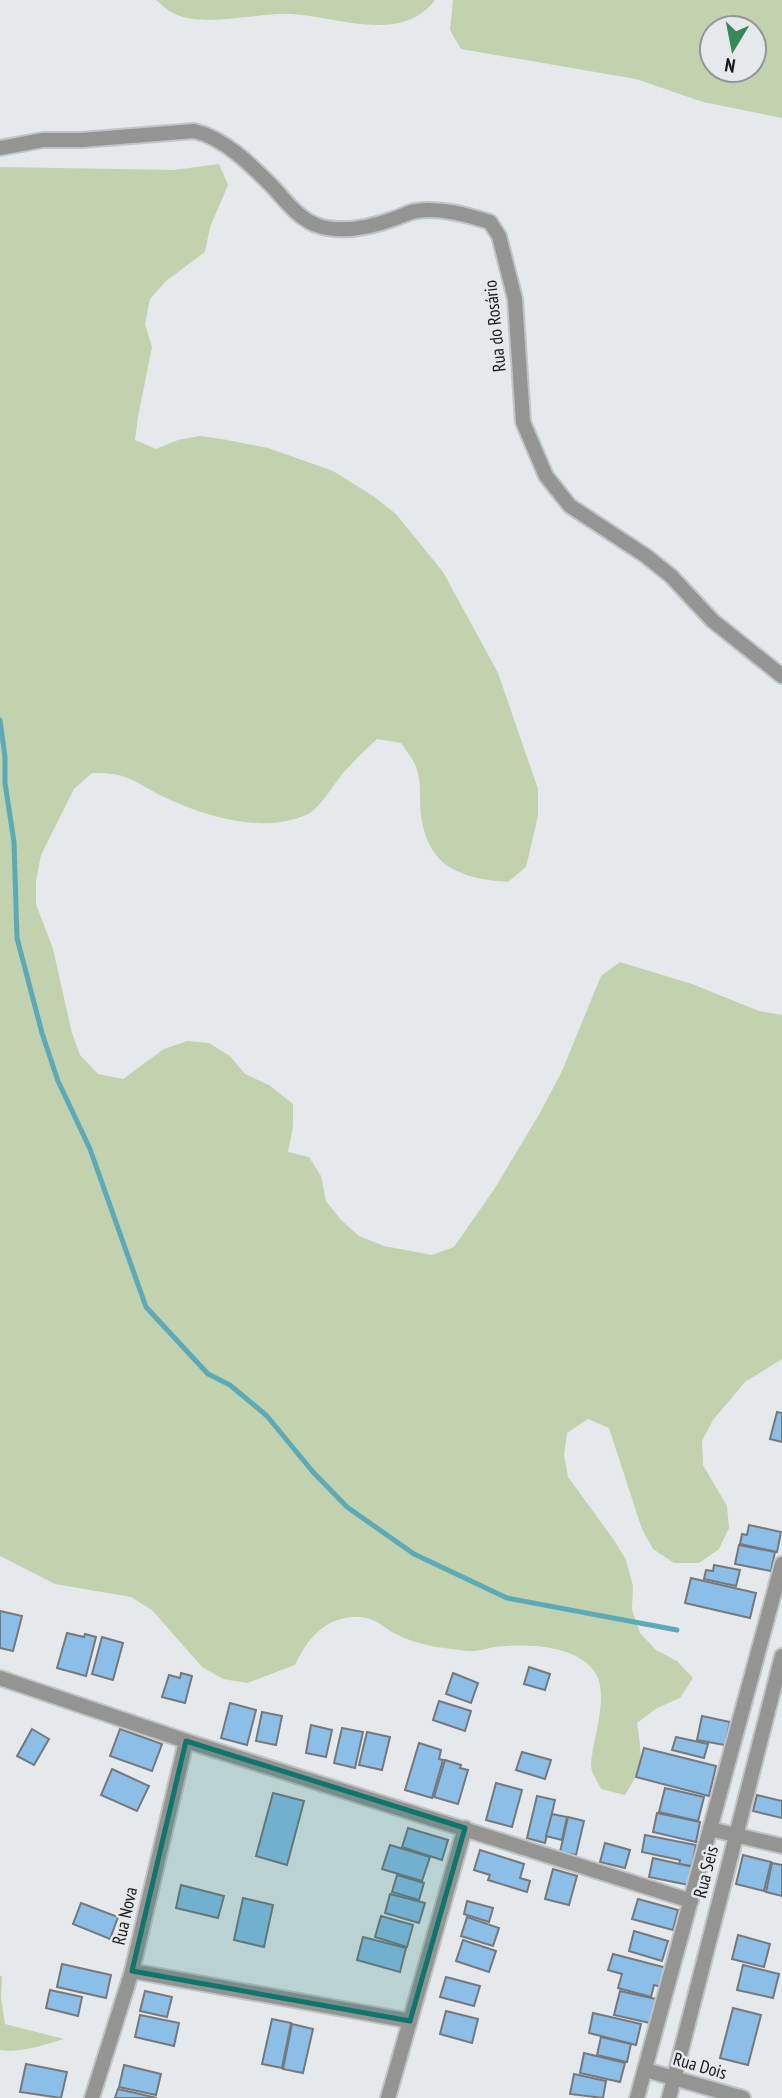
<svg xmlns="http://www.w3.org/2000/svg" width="782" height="2098" viewBox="0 0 782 2098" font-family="'PT Sans Narrow',sans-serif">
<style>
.green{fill:#c2d1ae;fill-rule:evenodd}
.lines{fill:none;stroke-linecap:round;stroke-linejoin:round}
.stream{stroke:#5baab8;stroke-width:5}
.building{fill:#8bbfe8;stroke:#76797c;stroke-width:2}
.street-casing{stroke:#c0c4c6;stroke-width:18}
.street{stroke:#949492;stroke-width:14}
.marked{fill:#0f766e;fill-opacity:0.2;stroke:#0f766e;stroke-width:5;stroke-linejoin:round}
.labels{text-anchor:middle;stroke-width:5;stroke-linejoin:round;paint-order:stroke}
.street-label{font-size:18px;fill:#18191a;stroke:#e5e9ec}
</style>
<rect width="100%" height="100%" fill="#e5e9ec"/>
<g class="green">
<path d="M 156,0 L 435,0 C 401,45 336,16 291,14 C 258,12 203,29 173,13 C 167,10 161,4 156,0 Z"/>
<path d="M 453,0 L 782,0 L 782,118 L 703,102 L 636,79 L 461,49 L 450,30 ZM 712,28 L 754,28 L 754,70 L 712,70 Z"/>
<path d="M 219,164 L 228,185 L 210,227 L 205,252 L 166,281 L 150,299 L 145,324 L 152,347 L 138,417 L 135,440 L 156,449 L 178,440 L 200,436 L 222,439 L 268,448 L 333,471 L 373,496 L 396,514 L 443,572 L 498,673 L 538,789 L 538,816 L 526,867 L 508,882 C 460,878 429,868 421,816 C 419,800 422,781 416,767 C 413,758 406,751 401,743 L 377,739 C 365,750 354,761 343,773 C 334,784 320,808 308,814 C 264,835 203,816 162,796 C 133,781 127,772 92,773 L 74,789 L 41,855 L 36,881 L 36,904 L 53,949 L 72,1033 L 80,1055 L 98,1074 L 123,1079 L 164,1049 L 187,1041 L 209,1043 L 230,1056 L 245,1074 L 269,1085 L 293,1104 L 293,1127 L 288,1152 L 309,1157 L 321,1176 L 326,1201 L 341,1220 L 359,1236 L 384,1246 L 432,1255 L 454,1247 L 495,1188 L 540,1113 L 562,1071 L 601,976 L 620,962 L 692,984 L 759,1011 L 782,1015 L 782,1359 L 745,1382 L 713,1420 L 702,1441 L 703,1465 L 727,1506 L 729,1528 L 719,1549 L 699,1563 L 674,1563 L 653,1549 L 642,1529 L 609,1428 L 588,1419 L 567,1433 L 564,1455 L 568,1477 L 614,1540 L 626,1560 L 633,1586 L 632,1610 L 640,1633 L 656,1650 L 677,1661 L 693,1678 L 680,1698 L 657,1708 L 637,1723 C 642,1757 644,1766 625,1795 L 601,1789 C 598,1782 591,1773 591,1765 C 592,1739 611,1694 594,1671 C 576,1646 532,1644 505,1646 C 492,1646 481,1652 468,1651 C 444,1648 418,1646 396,1634 C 379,1625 375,1616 353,1617 C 323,1619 307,1640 295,1665 L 247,1683 L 223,1679 L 202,1667 L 152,1610 L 131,1597 L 55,1584 L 0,1556 L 0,167 L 174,170 Z"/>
<path d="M 0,1975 L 2,1977 L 1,1998 L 5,2024 L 64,2039 C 43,2045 22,2053 0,2050 Z"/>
</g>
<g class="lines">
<path class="stream" d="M 0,720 L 5,757 L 5,783 L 14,842 L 17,938 L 42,1033 L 58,1081 L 90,1149 L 146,1307 L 208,1374 L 230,1385 L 267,1416 L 313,1472 L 347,1507 L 414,1554 L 507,1598 L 677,1630"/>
</g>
<g class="building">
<path d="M 777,1412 L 782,1413 L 782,1442 L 770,1439 Z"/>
<path d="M 749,1525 L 781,1532 L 777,1552 L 740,1544 L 742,1534 L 747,1535 Z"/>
<path d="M 739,1545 L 775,1552 L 771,1571 L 735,1564 Z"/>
<path d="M 714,1565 L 740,1570 L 736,1586 L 704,1579 L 706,1570 L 713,1571 Z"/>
<path d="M 691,1578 L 756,1593 L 750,1618 L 685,1603 Z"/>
<path d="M 0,1611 L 22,1616 L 13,1651 L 0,1648 Z"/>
<path d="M 67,1633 L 84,1637 L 85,1634 L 96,1637 L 86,1676 L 57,1668 Z"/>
<path d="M 102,1637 L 123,1643 L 113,1680 L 92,1674 Z"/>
<path d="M 529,1667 L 550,1674 L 545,1690 L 524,1684 Z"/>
<path d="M 181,1673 L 192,1676 L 185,1703 L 162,1697 L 169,1675 L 180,1678 Z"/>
<path d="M 453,1673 L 478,1683 L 471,1703 L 446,1694 Z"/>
<path d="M 439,1701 L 471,1711 L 465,1731 L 433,1720 Z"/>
<path d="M 230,1703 L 256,1710 L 247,1745 L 221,1738 Z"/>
<path d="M 262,1712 L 282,1716 L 276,1745 L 256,1741 Z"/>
<path d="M 702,1716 L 730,1722 L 725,1745 L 697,1740 Z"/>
<path d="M 311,1725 L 332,1730 L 326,1757 L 306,1753 Z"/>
<path d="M 342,1728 L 363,1732 L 355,1768 L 334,1763 Z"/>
<path d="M 32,1729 L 49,1739 L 34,1765 L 17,1756 Z"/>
<path d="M 120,1729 L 162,1744 L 152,1771 L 110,1756 Z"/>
<path d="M 367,1732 L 390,1737 L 382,1770 L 359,1765 Z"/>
<path d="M 676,1737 L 708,1744 L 704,1758 L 672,1750 Z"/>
<path d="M 419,1743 L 441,1750 L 439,1759 L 443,1760 L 432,1798 L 405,1790 Z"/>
<path d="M 644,1748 L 716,1766 L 709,1796 L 636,1777 Z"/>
<path d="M 522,1752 L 551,1760 L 545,1779 L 516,1770 Z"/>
<path d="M 445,1760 L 461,1765 L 460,1768 L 468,1770 L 458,1804 L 434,1797 Z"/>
<path d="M 112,1769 L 149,1786 L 137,1811 L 101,1795 Z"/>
<path d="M 496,1783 L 522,1790 L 512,1827 L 486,1820 Z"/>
<path d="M 665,1788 L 704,1797 L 698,1821 L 659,1812 Z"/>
<path d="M 273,1793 L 304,1801 L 287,1865 L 256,1856 Z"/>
<path d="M 757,1795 L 782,1801 L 782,1818 L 753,1811 Z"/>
<path d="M 537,1796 L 555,1800 L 545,1843 L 527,1838 Z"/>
<path d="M 657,1813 L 700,1822 L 696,1842 L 653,1832 Z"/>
<path d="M 552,1814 L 567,1817 L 562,1840 L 546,1836 Z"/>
<path d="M 568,1817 L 584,1821 L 576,1855 L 560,1852 Z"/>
<path d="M 408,1828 L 448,1840 L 442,1860 L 402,1847 Z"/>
<path d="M 645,1835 L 696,1845 L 692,1866 L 679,1864 L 680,1860 L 642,1852 Z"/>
<path d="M 605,1843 L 630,1850 L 625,1868 L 600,1862 Z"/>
<path d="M 390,1845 L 430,1857 L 422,1881 L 382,1869 Z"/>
<path d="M 480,1850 L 524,1864 L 520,1878 L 530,1881 L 527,1892 L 488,1880 L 490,1875 L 474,1870 Z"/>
<path d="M 743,1855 L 771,1862 L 764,1891 L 736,1884 Z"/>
<path d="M 653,1858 L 693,1867 L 689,1885 L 649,1877 Z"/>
<path d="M 772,1863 L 782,1865 L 782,1896 L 766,1892 Z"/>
<path d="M 553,1869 L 577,1876 L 569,1905 L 545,1899 Z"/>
<path d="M 397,1875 L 424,1883 L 419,1900 L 392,1892 Z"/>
<path d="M 181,1885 L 224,1896 L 218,1918 L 176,1908 Z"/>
<path d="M 390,1894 L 425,1903 L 419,1923 L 385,1913 Z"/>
<path d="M 243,1898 L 273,1905 L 264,1947 L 234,1940 Z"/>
<path d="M 638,1899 L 678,1910 L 673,1930 L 632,1919 Z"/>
<path d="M 467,1901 L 493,1908 L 489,1922 L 464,1914 Z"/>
<path d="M 81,1903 L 118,1917 L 110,1939 L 73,1924 Z"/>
<path d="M 381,1916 L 413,1925 L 407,1947 L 375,1937 Z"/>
<path d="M 467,1917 L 499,1928 L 493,1946 L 461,1936 Z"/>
<path d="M 634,1931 L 668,1941 L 662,1961 L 629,1951 Z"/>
<path d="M 738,1935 L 770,1944 L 764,1967 L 732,1959 Z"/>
<path d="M 363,1937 L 406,1948 L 400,1972 L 357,1960 Z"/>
<path d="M 463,1940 L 496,1951 L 489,1972 L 456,1961 Z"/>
<path d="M 613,1954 L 667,1968 L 662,1987 L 654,1985 L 651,1997 L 618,1988 L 622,1974 L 608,1970 Z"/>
<path d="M 62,1964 L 111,1975 L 106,1998 L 57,1987 Z"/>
<path d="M 743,1965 L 779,1974 L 773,1998 L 737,1990 Z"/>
<path d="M 446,1977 L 480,1986 L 474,2006 L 440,1997 Z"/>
<path d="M 50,1990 L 82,1997 L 78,2016 L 46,2008 Z"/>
<path d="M 145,1991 L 172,1997 L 167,2017 L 140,2011 Z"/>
<path d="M 620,1991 L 656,1999 L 650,2023 L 614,2015 Z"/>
<path d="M 733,2008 L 761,2015 L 748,2065 L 720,2058 Z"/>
<path d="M 446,2011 L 478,2019 L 472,2043 L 440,2034 Z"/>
<path d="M 593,2013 L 641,2024 L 636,2045 L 589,2033 Z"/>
<path d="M 140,2015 L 179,2023 L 174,2046 L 135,2037 Z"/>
<path d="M 272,2019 L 291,2023 L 282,2068 L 262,2064 Z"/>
<path d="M 292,2024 L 313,2029 L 303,2073 L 283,2069 Z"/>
<path d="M 601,2037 L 631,2044 L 627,2062 L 597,2055 Z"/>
<path d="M 584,2053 L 625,2063 L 620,2082 L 580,2073 Z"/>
<path d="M 26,2064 L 67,2072 L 61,2098 L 20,2092 Z"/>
<path d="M 124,2065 L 161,2074 L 156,2095 L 119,2087 Z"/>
<path d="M 574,2074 L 606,2081 L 603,2098 L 570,2094 Z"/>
<path d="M 118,2089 L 157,2098 L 115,2098 Z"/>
</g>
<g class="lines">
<defs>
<g id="street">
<path d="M 0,148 L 43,140 L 82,140 L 194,131 C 224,138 250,164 272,186 C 286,201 297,217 316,225 C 341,234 372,227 396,218 C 402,216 409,212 416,211 C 440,207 467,215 490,222 L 499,236 L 515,299 L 523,422 L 546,476 L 570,506 L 646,556 L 671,576 L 713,621 L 782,676"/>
<path d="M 0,1678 L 186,1741 L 691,1901"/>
<path d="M 710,1829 L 782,1846"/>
<path d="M 132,1971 L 410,2021"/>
<path d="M 646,2070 L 743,2098"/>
<path d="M 92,2098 L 132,1971 L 186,1741"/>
<path d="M 388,2098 L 465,1828"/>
<path d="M 637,2098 L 782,1564"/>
<path d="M 669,2098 L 782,1656"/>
</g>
</defs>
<use href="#street" class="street-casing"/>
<use href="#street" class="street"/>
</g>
<path class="marked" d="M 186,1741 L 465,1828 L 410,2021 L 132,1971 Z"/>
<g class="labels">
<g class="street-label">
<text transform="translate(495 326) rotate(-96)" y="6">Rua do Rosário</text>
<text transform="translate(706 1872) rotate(-76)" y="6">Rua Seis</text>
<text transform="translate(125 1916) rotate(-77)" y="6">Rua Nova</text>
<text transform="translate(700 2066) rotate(16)" y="6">Rua Dois</text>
</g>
</g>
<g transform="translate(733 49) rotate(190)"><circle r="33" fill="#e5e9ec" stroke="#939698" stroke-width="2"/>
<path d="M0-5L12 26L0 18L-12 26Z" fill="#378859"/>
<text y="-10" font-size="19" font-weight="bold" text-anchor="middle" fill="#18191a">N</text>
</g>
</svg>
